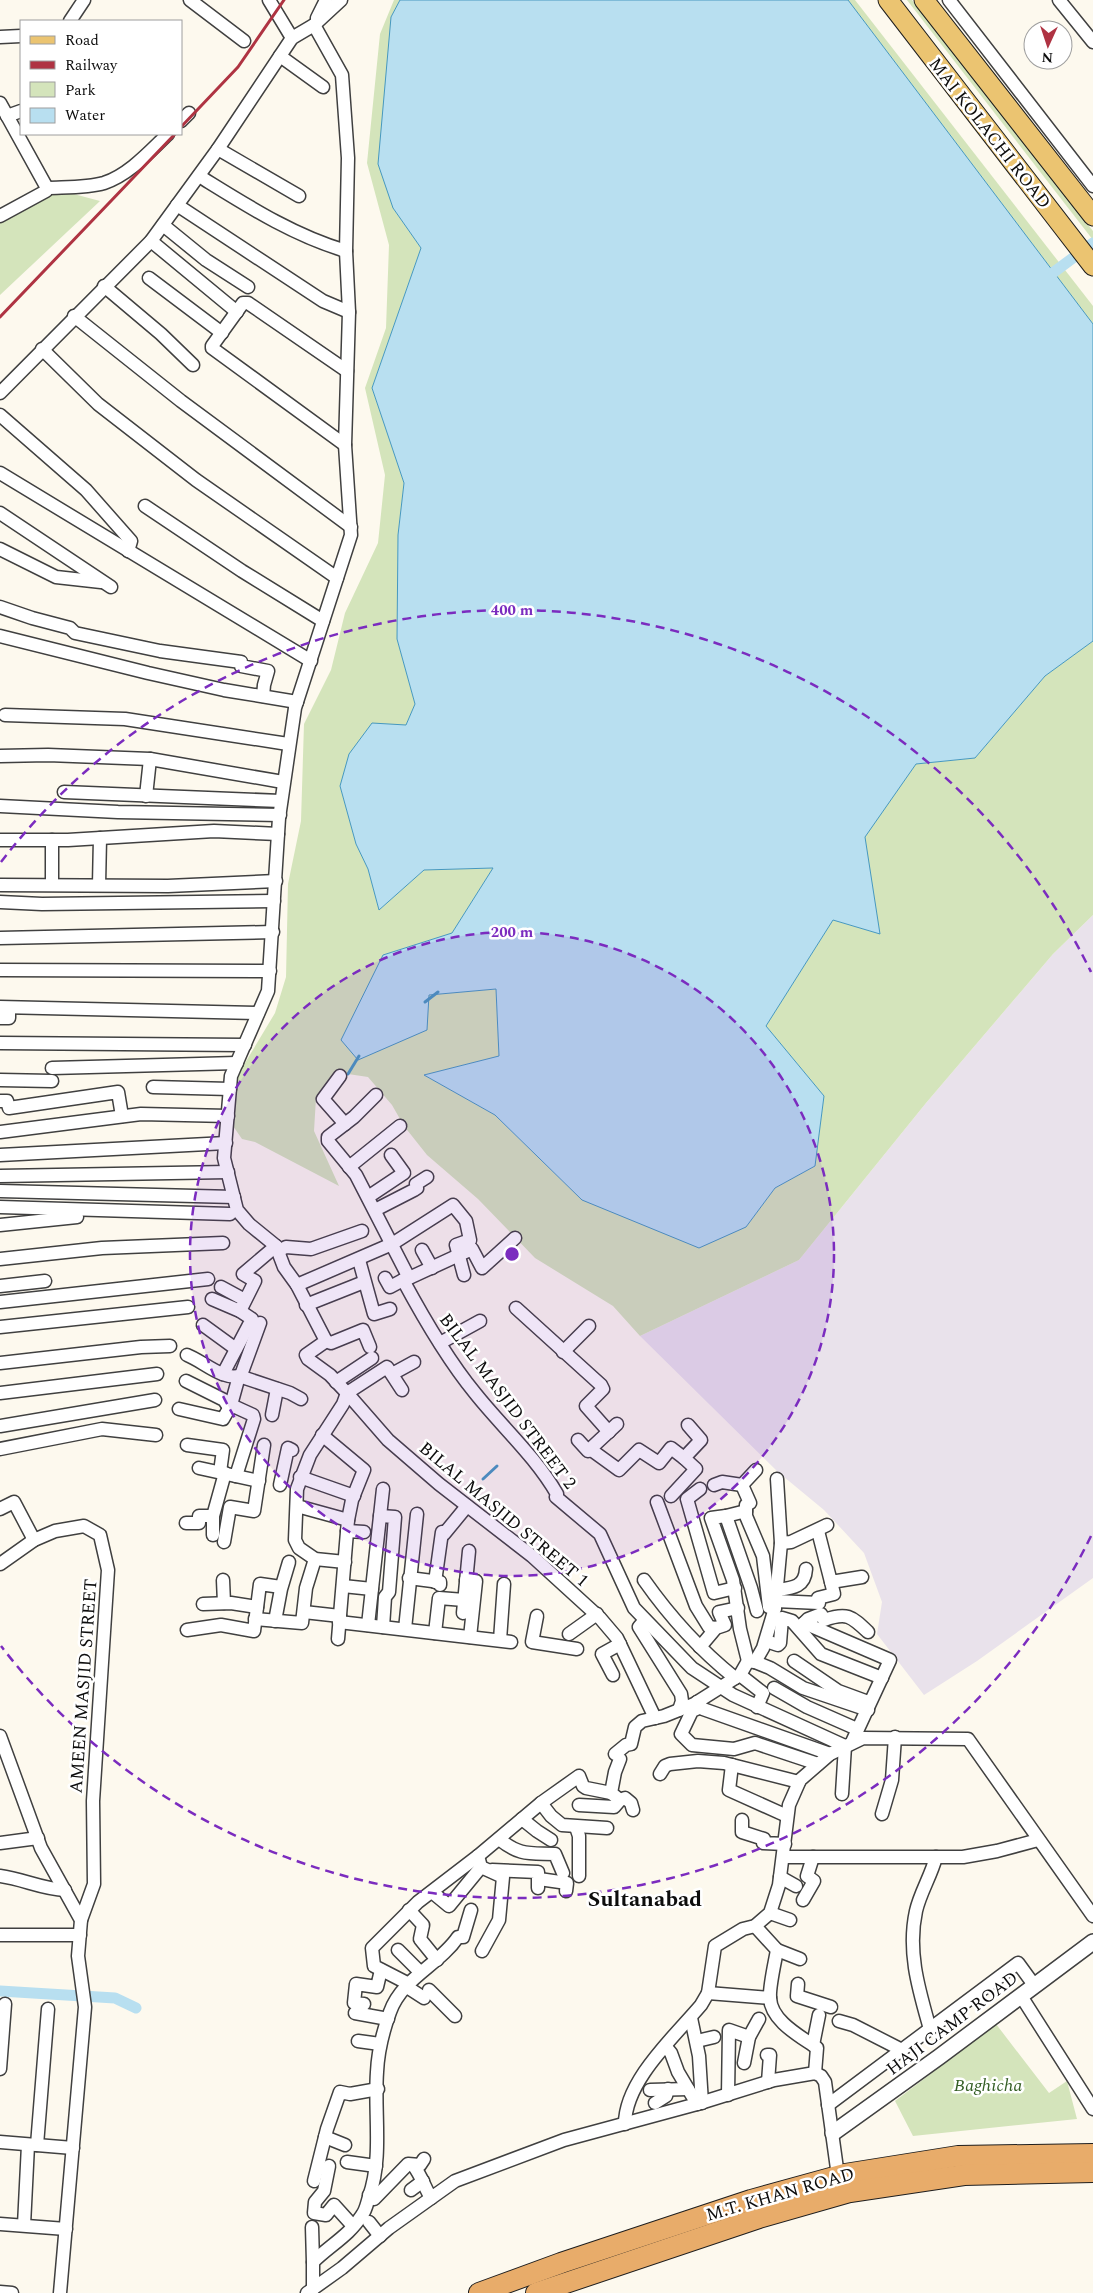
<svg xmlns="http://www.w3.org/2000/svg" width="1093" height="2293" viewBox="0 0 1093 2293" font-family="Spectral,serif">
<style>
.industrial{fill:#e9e2eb}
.green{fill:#d4e4bb}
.water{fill:#b8dff0;stroke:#4698bf}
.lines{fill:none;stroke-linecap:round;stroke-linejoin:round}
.stream{stroke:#4698bf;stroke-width:3}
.canal{stroke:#b8dff0;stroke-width:11}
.minor-casing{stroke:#404040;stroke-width:15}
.tertiary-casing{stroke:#404040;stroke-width:18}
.primary-casing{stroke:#1e1e1e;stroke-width:21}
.trunk-casing{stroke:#1e1e1e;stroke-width:22}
.minor{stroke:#fff;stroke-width:12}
.tertiary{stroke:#fff;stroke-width:15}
.primary{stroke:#ebc471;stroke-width:19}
.trunk{stroke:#e8ac6a;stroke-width:20}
.rail{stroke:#af3342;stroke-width:3}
.ring{fill:none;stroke:#7b2cbf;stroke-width:2.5;stroke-dasharray:9 6}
.labels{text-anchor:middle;stroke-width:5;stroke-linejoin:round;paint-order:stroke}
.street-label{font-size:18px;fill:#0d0d0d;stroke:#fff}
.park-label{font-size:18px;font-style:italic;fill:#345e24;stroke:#fff}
.district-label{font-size:22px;font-weight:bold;fill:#0d0d0d;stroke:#fff}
.centre{fill:#7b2cbf;stroke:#fff;stroke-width:2.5}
.ring-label{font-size:15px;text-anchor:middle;font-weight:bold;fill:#7b2cbf;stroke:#fff;stroke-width:5;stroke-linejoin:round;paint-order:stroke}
</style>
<rect width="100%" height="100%" fill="#fdf9ee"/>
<path class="industrial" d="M 1093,915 L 1093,1578 L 977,1661 L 924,1695 L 877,1634 L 882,1602 L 864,1553 L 824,1510 L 778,1472 L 640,1336 L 799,1260 L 926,1103 L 1053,954 Z"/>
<g class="green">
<path d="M 394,0 L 400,0 L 391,17 L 393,208 L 421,248 L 372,388 L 404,483 L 398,535 L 397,639 L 415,704 L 406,725 L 340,786 L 356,844 L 368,869 L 379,910 L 424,870 L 493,868 L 452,933 L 383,955 L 428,995 L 496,989 L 499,1056 L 424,1075 L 495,1115 L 582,1200 L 746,1227 L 775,1188 L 815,1166 L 824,1096 L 766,1026 L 833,920 L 880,934 L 864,838 L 916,764 L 975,758 L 1045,676 L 1093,641 L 1093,915 L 1053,954 L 926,1103 L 799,1260 L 640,1336 L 613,1306 L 535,1258 L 478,1199 L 427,1155 L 404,1126 L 392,1105 L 368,1077 L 348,1074 L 335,1076 L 316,1098 L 314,1131 L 339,1186 L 255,1142 L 242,1139 L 233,1126 L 239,1073 L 275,1013 L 286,977 L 288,884 L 301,821 L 304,724 L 331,670 L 345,613 L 378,543 L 385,475 L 365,388 L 386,328 L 389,245 L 367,163 L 380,34 Z"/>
<path d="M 848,0 L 855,0 L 1093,306 L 1093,324 Z"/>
<path d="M 907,0 L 912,0 L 1093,231 L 1093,240 Z"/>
<path d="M 55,189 L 100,201 L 0,295 L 0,220 Z"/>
<path d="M 996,2024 L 1049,2093 L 1067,2081 L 1077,2119 L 913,2136 L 895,2101 Z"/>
</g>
<path class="water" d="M 400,0 L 848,0 L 1093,324 L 1093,641 L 1045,676 L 975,758 L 916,764 L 865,837 L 880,934 L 833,920 L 766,1026 L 824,1096 L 815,1166 L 775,1188 L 746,1227 L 699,1248 L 582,1200 L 495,1115 L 424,1075 L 499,1056 L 496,989 L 429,995 L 427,1030 L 358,1060 L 341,1040 L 383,955 L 452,933 L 493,868 L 424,870 L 379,910 L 368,869 L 356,844 L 340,786 L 349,754 L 372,723 L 406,725 L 415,704 L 397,639 L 398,535 L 404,483 L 372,388 L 421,248 L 393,208 L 378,164 L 391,17 Z"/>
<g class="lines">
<g class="stream">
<path d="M 425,1002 L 438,992"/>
<path d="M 348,1074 L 359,1056"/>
<path d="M 483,1479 L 497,1466"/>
</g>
<g class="canal">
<path d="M 1054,272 L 1093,243"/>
<path d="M 0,1991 L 115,1998 L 136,2008"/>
</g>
<defs>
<g id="minor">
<path d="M 190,0 L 244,41"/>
<path d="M 269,0 L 292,38"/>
<path d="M 949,0 L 1093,186"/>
<path d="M 1059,0 L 1093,42"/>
<path d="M 317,18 L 326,0"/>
<path d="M 70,21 L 84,0"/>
<path d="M 314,25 L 342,75 L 348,158 L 346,251 L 349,312 L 345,445 L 351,535 L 295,708 L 279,818 L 268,991 L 231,1076 L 224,1158 L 237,1210 L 249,1224 L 276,1246 L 284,1267 L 297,1285 L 326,1341 L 306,1355 L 308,1359 L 330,1375 L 347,1393 L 388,1440 L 439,1484 L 532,1556 L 600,1618 L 617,1638 L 655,1718"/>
<path d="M 0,37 L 21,36"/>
<path d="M 280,56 L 323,87"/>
<path d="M 0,103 L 47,188"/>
<path d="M 7,116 L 21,111"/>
<path d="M 181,121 L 189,113"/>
<path d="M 218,149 L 299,196"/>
<path d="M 199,176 C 246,205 292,235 346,251"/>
<path d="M 47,188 C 65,187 87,188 104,183 C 129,175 150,151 168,134"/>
<path d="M 177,205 L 323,301 L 349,312"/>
<path d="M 0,216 L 46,191 L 47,188"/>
<path d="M 163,225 L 206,260 L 248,287"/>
<path d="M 151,241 L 237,312"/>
<path d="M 149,278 L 222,333"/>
<path d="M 104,286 L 161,334 L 193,365"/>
<path d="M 74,316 L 181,401 L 351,527"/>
<path d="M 42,349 L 98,404 L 196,480 L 337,578"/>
<path d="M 0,393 L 151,241 L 218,149 L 292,38 L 314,25 L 341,0"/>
<path d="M 0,415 L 86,490 L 131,541 L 128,551"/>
<path d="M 345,445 L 212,348 L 212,346 L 243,303 L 248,303 L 347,371"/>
<path d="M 0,473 L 311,661"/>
<path d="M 145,506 L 242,571 L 323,621"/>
<path d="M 0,513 L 111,587"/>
<path d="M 0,549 L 56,577 L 101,582"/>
<path d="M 0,607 L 32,618 L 70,628 L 75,633 L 160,651 L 241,662 L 241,666 L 268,671 L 264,685 L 263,696"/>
<path d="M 0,636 L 148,673 L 224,690 L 297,702"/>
<path d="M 5,715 L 125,719 L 288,744"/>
<path d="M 0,756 L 48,755 L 150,759 L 283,782"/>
<path d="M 64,792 L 281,801"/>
<path d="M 146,796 L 150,759"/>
<path d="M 0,806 L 118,812 L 280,815"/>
<path d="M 0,840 L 68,840 L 214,831 L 278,834"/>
<path d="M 52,884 L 52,840"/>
<path d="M 0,885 L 168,886 L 276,881"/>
<path d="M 99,885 L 100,838"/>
<path d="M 0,902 L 42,904 L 274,901"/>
<path d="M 0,938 L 273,932"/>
<path d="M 0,970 L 270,971"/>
<path d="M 0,1007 L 258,1013"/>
<path d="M 0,1018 L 9,1018 L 9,1008"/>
<path d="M 0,1043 L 245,1045"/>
<path d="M 52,1068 L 237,1063"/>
<path d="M 340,1076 L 323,1099 L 345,1124"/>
<path d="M 0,1080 L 52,1081"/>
<path d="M 153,1087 L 230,1089"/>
<path d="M 376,1095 L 354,1117 L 328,1137 L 328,1141 L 356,1175 L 409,1278 L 403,1280 C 424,1319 447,1359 475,1393 C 502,1427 535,1456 557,1494 L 556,1497 L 600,1534 L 634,1608 L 692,1668 L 733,1695 L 845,1746 L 842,1794"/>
<path d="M 0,1101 L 7,1101 L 9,1108 L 118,1092 L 122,1116"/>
<path d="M 0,1132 L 141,1114 L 228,1116"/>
<path d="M 0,1155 L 226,1143"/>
<path d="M 349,1167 L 400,1126"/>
<path d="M 0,1176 L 228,1172"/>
<path d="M 0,1191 L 234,1197"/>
<path d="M 368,1197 L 404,1173 L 391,1155"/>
<path d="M 0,1207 L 230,1214"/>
<path d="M 375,1210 L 414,1190 L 417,1188 L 416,1184 L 427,1177"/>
<path d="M 0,1225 L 77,1217"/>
<path d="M 422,1250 L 432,1268"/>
<path d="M 278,1251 L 286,1247 L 311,1249 L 362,1231"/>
<path d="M 0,1259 L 102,1248 L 223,1243"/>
<path d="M 359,1260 L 374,1314 L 390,1309"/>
<path d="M 385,1278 L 390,1287 L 403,1280"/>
<path d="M 409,1278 L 472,1249 L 482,1268 L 515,1238"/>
<path d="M 297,1285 L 392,1244 L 453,1205 L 466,1221 L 470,1240 L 456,1245 L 464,1275"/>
<path d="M 0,1286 L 45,1281"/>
<path d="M 221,1287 L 245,1300"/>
<path d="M 212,1299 L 240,1311 L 252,1319 L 223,1374"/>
<path d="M 0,1302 L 208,1279"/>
<path d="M 306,1305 L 364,1282"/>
<path d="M 516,1308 L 601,1385 L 603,1389 L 586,1406 L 609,1432"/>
<path d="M 240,1311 L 255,1281 L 243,1274 L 276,1246"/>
<path d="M 203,1325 L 236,1349"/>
<path d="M 0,1327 L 188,1307"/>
<path d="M 326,1341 L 331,1343 L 363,1330 L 370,1347"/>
<path d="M 440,1343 L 480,1321"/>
<path d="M 563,1352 L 589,1326"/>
<path d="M 187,1355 C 203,1361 224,1382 241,1375 L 260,1323"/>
<path d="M 0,1363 L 141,1347 L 170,1346"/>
<path d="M 392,1374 L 414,1362"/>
<path d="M 186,1381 L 224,1400 L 230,1409"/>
<path d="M 336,1382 L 372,1358"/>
<path d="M 0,1393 L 157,1374"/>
<path d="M 231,1405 L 253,1415 L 254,1419 L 236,1476"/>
<path d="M 179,1409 L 223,1419 L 231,1405 L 239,1376 L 290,1393 L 301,1399"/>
<path d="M 272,1415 L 277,1389"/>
<path d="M 0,1426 L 155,1400"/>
<path d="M 322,1435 L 364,1470 L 352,1500 L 348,1520"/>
<path d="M 578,1440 L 588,1451 L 617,1424"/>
<path d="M 187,1445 L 223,1450 L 220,1472"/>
<path d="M 0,1449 L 102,1429 L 156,1435"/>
<path d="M 590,1449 L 619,1470 L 639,1450 L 659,1463 L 671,1448 L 684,1458"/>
<path d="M 199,1468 L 259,1481"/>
<path d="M 300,1477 L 354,1496"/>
<path d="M 280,1485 L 288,1448 L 292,1450"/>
<path d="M 714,1485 L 722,1482 L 742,1485"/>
<path d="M 700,1489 L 687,1499 L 714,1593 L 735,1588"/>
<path d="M 671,1496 L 696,1469 L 684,1458 L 701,1440 L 688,1425"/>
<path d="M 657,1502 L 696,1606 L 709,1627 L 716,1628"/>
<path d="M 297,1506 L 348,1520 L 338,1639"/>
<path d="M 0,1509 L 14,1502 L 34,1540"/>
<path d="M 746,1511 L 726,1516 L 751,1588 L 757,1611"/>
<path d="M 380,1516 L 395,1517 L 389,1592 L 385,1597 L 383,1627"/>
<path d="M 726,1516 L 711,1518 L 733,1580 L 740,1629 L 748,1661"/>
<path d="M 186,1523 L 199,1523 L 199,1516 L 213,1516 L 225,1473"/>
<path d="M 347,1531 L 364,1532"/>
<path d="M 818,1531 L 831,1582 L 862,1577"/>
<path d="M 444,1534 L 467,1506"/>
<path d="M 213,1535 L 213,1516"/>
<path d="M 224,1542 L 230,1507 L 254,1511 L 264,1445"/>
<path d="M 781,1543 L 791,1542 L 827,1525"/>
<path d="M 345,1562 L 315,1559 L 299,1548 L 295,1540 L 297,1489 L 310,1455 L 343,1404 L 347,1393 L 387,1367 L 402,1390"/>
<path d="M 0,1564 L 34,1540 L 55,1531 L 84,1526 L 100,1535 L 108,1570 L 93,1801 L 94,1884 L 81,1920"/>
<path d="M 409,1578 L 440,1582 L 440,1585"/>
<path d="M 223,1580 L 224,1603"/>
<path d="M 466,1580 L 476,1581 L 470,1637"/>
<path d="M 644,1580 C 670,1617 700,1650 735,1678"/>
<path d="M 435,1582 L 442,1532"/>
<path d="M 343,1586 L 372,1589"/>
<path d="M 777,1590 C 793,1588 805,1587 806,1569"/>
<path d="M 776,1601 L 819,1603 L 818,1598 L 834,1594 L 831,1582"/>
<path d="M 203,1604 L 231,1603 L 257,1607"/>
<path d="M 775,1608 L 781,1543 L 777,1479"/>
<path d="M 304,1612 L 340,1616"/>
<path d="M 463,1613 L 469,1551"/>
<path d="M 537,1616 L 532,1642 L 577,1649"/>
<path d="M 255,1619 L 302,1623 L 306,1588 L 315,1559"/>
<path d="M 645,1620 L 639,1627 L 681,1694 L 682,1701 L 679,1710"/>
<path d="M 275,1621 L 281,1589 L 289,1562"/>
<path d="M 339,1622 L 511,1642"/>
<path d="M 804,1623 L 890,1660 L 852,1742"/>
<path d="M 368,1625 L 383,1489"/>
<path d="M 799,1628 L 808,1619 L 821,1614 L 824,1620 C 847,1612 851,1616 868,1632"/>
<path d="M 405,1629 L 417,1514"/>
<path d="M 187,1630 L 221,1625 L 254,1631 L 260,1584 L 281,1587"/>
<path d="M 435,1633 L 439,1598 L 464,1600"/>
<path d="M 569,1634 L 597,1614"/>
<path d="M 500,1640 L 504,1584"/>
<path d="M 766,1641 L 778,1645 L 780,1643 L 782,1618 L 792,1621 L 821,1654 L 882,1678"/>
<path d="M 700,1647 L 716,1628 L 725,1625 L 719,1612 L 738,1608"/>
<path d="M 794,1661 L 838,1691 L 868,1702"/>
<path d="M 755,1662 L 770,1668 L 803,1688 L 868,1710"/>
<path d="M 613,1675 L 602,1654 L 620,1644"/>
<path d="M 740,1675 L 763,1693 L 757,1707"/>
<path d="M 774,1688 L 807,1707 L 857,1729"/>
<path d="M 697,1702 L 703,1709 L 830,1754"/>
<path d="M 701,1707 L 692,1711 L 681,1734 L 692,1745 L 734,1749 L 755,1743 L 818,1764"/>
<path d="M 0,1736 L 41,1848 L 81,1920 L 78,1956 L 85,2007 L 60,2293"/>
<path d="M 615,1754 L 626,1745 L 631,1744 L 635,1727 L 642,1721 L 664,1716 L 694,1704 L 740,1675 L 748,1661 L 755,1662 L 763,1648 L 775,1608 L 769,1607 L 763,1556 L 746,1516 L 746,1505 L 750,1503 L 742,1485 L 756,1470"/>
<path d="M 620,1759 L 615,1772 L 611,1793 L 620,1800 L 625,1798 L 631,1803 L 633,1810"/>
<path d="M 732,1765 L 729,1790 L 787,1816"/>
<path d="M 660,1774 L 665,1766 L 670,1764 L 698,1761 L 724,1763 L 799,1782"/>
<path d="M 541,1803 L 551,1816 L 562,1825 L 607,1828"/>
<path d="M 579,1805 L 614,1807 L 620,1800"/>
<path d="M 882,1814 L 892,1780 L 895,1737"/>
<path d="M 522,1819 L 537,1831 L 551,1840"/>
<path d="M 742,1820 L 742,1832 L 764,1839 L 763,1843 L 785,1844"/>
<path d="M 576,1827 L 579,1836 L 579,1876"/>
<path d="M 499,1839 C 520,1856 529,1853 555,1854 L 563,1873"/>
<path d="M 0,1843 L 38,1838"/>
<path d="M 478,1856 L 481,1867 L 503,1877 L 499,1920 L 482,1951"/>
<path d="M 784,1857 L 963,1857 L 997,1851 L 1038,1840"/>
<path d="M 492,1870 L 538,1872 L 538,1888"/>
<path d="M 0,1876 C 23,1879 42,1889 65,1890"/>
<path d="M 780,1877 L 796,1886"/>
<path d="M 539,1879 L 567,1883 L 566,1891"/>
<path d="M 432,1892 L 449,1906 L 481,1867"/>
<path d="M 803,1900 L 814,1881 L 807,1876 L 813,1857"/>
<path d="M 409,1910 L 423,1925 L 420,1939 L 437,1960"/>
<path d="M 770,1913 L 790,1920"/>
<path d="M 755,1926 L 777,1950 C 775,1962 769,1987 770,1998 C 771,2021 800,2036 817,2048 L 815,2073"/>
<path d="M 0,1935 L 80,1935"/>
<path d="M 398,1950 L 420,1972"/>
<path d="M 777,1950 L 800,1959"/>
<path d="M 409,1984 L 374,1966 L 372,1948 L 418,1902 L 478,1856 L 541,1803 L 579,1776 L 583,1786 L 586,1788 L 611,1793"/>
<path d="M 798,1984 L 797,1996 L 831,2007"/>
<path d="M 407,1987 L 424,1998"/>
<path d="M 429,1990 L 455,2016"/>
<path d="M 708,1993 L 770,1998"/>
<path d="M 1021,1996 L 1093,2109"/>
<path d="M 364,2004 L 354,2003 L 356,1984 L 377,1987 L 381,1970"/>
<path d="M 355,2013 L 388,2019"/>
<path d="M 691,2018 L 699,2056 L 702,2103"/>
<path d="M 839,2021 L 853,2025 L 902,2050"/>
<path d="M 930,2029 C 919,1990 907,1952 916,1911 C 920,1893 931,1876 936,1857"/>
<path d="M 358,2041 L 380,2044"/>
<path d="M 697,2041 L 714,2037"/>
<path d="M 813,2045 L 819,2015"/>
<path d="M 666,2047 L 671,2053 L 678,2072 L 697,2104"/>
<path d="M 767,2055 L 770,2055 L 768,2082"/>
<path d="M 744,2063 L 749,2037 L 759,2019"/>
<path d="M 0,2069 L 5,2004"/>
<path d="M 650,2090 L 688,2089"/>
<path d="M 728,2095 L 729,2030 L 749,2037"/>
<path d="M 655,2103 L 666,2096 L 668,2089"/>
<path d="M 828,2105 L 1018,1963 L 1034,1985"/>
<path d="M 625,2124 C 625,2081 674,2037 701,2005 L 708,1993 L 715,1946 L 743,1929 L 755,1926 L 770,1913 L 779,1885 L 789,1805 L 800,1780 L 830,1754 L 863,1738 L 968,1739 L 1093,1916"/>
<path d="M 325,2137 L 345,2145"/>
<path d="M 0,2142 L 73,2148"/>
<path d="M 37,2145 L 48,2009"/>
<path d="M 347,2162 L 376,2166"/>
<path d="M 413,2165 C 421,2175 424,2186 431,2198"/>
<path d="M 329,2166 L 324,2191 L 315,2202 L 314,2213 L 326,2215 L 334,2205 L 353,2226"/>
<path d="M 314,2181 L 327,2129 L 340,2092 L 350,2094 L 378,2089"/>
<path d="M 411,2190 L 423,2181"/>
<path d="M 369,2195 L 374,2199 L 408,2164 L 420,2165 L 424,2159"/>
<path d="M 369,2222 L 380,2236"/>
<path d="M 0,2224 L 66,2229"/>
<path d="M 24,2225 L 28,2145"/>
<path d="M 312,2227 L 313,2262"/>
<path d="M 313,2289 L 313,2262 C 329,2246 350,2235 362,2215 C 366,2210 367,2203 369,2197 C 383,2157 374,2113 377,2072 C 378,2051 383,2031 390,2012 C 402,1978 439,1965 458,1937 L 463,1937 L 471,1910"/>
<path d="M 0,2292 L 12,2293"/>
<path d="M 307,2293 L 342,2268 L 389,2228 L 455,2181 L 564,2140 L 697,2104 L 774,2080 L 815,2073 L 821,2076 L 825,2082 L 838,2176"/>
</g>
<path id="tertiary" d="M 833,2133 L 939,2057 L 1093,1942"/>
<g id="primary">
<path d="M 888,0 L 1093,266"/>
<path d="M 924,0 L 1093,216"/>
</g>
<g id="trunk">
<path d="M 479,2293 L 561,2263 L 751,2200 L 845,2174 L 958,2156 L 1093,2154"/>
<path d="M 536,2293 L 759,2218 L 850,2192 L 964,2175 L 1093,2172"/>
</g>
</defs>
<use href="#minor" class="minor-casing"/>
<use href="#tertiary" class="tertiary-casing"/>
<use href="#primary" class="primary-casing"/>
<use href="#trunk" class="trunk-casing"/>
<use href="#minor" class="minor"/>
<use href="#tertiary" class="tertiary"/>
<use href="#primary" class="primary"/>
<use href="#trunk" class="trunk"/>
<g class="rail">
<path d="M 181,127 L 238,67 L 284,0"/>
<path d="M 0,317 L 175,134"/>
</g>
</g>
<circle cx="512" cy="1254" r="322" fill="#7b2cbf" fill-opacity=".12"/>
<g class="ring">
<circle cx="512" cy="1254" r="322"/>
<path d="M1091 1536A644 644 0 0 1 1 1646M1 862A644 644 0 0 1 1091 972"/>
</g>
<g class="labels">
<g class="street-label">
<text transform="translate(990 133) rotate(52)" y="6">MAI KOLACHI ROAD</text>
<text transform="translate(508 1401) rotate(53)" y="6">BILAL MASJID STREET 2</text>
<text transform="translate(504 1514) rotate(40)" y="6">BILAL MASJID STREET 1</text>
<text transform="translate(83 1686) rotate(-86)" y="6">AMEEN MASJID STREET</text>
<text transform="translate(952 2023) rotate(-37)" y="6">HAJI CAMP ROAD</text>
<text transform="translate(780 2194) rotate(-16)" y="6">M.T. KHAN ROAD</text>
</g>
<g class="park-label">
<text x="988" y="2091">Baghicha</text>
</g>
<g class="district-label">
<text x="645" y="1906">Sultanabad</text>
</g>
</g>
<circle cx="512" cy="1254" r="8" class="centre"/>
<g class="ring-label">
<text x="512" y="615">400 m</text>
<text x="512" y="937">200 m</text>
</g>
<rect x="20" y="20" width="162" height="115" fill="#ffffff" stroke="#9e9e9e"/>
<rect x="30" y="36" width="25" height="8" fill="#ebc471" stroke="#9e9e9e"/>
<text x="65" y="45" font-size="15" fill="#0d0d0d">Road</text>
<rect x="30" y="61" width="25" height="8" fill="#af3342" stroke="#9e9e9e"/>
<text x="65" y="70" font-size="15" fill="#0d0d0d">Railway</text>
<rect x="30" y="82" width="25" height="15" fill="#d4e4bb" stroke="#9e9e9e"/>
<text x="65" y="95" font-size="15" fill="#0d0d0d">Park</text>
<rect x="30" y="108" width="25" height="15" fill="#b8dff0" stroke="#9e9e9e"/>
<text x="65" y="120" font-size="15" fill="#0d0d0d">Water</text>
<g transform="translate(1048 45) rotate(183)"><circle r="24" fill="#ffffff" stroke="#9e9e9e"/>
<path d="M0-4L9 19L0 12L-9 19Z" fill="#af3342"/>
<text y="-8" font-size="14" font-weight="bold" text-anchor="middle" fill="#0d0d0d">N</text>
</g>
</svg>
